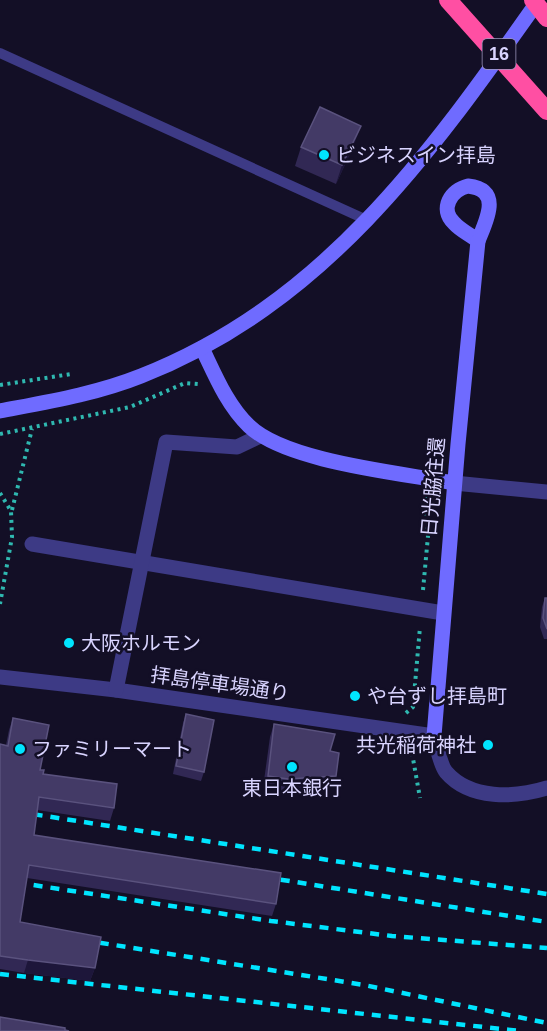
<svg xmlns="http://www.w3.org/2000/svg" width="547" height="1031" viewBox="0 0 547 1031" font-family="Helvetica,'Noto Sans JP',sans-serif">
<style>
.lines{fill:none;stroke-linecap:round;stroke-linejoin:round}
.path{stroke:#2fb8b0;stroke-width:4;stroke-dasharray:3 4.5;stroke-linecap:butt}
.lane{stroke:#3d3a85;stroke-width:10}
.street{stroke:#3d3a85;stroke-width:15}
.secondary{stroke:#6f6bff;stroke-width:15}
.highway{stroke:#ff4fa3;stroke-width:18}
.rail{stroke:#00e5ff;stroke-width:4.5;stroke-dasharray:9 8;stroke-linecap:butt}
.wall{fill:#312854}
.shaded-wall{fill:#1d163a}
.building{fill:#433a66;stroke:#5a527e;stroke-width:1.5}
.poi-dot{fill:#00e5ff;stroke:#130f26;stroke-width:2}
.labels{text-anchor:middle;stroke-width:5;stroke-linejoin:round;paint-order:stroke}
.shield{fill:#130f26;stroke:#9e99be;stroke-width:1.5}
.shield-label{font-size:18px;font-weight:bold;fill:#d9d4ff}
.poi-label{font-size:20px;fill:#d9d4ff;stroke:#130f26;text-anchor:start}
.street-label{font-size:20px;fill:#d9d4ff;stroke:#130f26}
</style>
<rect width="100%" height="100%" fill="#130f26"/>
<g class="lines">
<g class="path">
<path d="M 0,385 L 71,374"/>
<path d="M 0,434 L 130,407 L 185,383 L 198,384"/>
<path d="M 0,493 L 11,511 L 12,537 L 0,604"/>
<path d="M 12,510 L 32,429"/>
<path d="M 423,590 L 428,536 L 425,496"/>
<path d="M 406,713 L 413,707 L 420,627"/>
<path d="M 412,753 L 420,798"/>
</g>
<path class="lane" d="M 0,53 L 369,221"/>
<g class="street">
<path d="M 454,483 L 547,492"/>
<path d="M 32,544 L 443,613"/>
<path d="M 0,677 L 116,690 L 434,736 C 437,746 440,765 446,772 C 470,800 515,798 547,788"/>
<path d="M 116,690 L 166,442 L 237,447 L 260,436"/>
</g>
<g class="secondary">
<path d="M 468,186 C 503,190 486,221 478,241 C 470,234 461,231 454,223 C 439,209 451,190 468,186 Z"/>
<path d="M 202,348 C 215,375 227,405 249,426 C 286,462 402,473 454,483"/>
<path d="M 0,411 C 47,402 96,394 141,376 C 323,304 427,158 536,4"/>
<path d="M 434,736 L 458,444 L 478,241"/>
</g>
<g class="highway">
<path d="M 448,0 L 547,111"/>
<path d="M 533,0 L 547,18"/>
</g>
<g class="rail">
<path d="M 0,809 L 547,894"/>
<path d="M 264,877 L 547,922"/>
<path d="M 0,880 L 271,921 L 392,936 L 547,948"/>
<path d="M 83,940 L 364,985 L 547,1023"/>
<path d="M 0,974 L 520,1031"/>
</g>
</g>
<g class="wall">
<path d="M 354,145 L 336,184 L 295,166 L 301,147 Z"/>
<path d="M 545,598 L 547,598 L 547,639 L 544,639 L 540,627 L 542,607 Z"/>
<path d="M 186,714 L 204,772 L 201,781 L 173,774 L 183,723 Z"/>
<path d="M 13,718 L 43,774 L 114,808 L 110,821 L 37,810 L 34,835 L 276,904 L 272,916 L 27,878 L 20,922 L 95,968 L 90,981 L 24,973 L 0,969 L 0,744 L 6,745 L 9,730 Z"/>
<path d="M 274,724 L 330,751 L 336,776 L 331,788 L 283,792 L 263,788 L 270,737 Z"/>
</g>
<g class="shaded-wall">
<path d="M 361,126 L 354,145 L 336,184 L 342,165 Z"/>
<path d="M 336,776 L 331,788 L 283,792 L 288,779 Z"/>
<path d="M 28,960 L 95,968 L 90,981 L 24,973 Z"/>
</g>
<g class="building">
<path d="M 320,107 L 361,126 L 342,165 L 301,147 Z"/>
<path d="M 545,598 L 547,598 L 547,629 L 543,618 Z"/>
<path d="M 186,714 L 214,720 L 204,772 L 176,766 Z"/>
<path d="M 13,718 L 49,725 L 40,770 L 44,770 L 43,774 L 117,784 L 114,808 L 39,797 L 34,835 L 281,873 L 276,904 L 29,865 L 20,922 L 101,937 L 95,968 L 28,960 L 0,956 L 0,744 L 8,746 Z"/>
<path d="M 274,724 L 335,734 L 330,751 L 339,753 L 336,776 L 288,779 L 268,776 Z"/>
<path d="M 0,1017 L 65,1028 L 65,1030 L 69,1031 L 0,1031 Z"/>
</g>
<g class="poi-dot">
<circle cx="324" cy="155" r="6"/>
<circle cx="69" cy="643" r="6"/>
<circle cx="355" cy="696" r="6"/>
<circle cx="488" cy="745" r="6"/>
<circle cx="20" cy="749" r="6"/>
<circle cx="292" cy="767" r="6"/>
</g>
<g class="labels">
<rect class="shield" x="482.5" y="39" width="33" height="30" rx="4.5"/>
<g class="shield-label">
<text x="499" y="60">16</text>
</g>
<g class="poi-label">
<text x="336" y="162">ビジネスイン拝島</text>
<text x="81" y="650">大阪ホルモン</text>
<text x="367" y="703">や台ずし拝島町</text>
<text x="476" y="752" text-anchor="end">共光稲荷神社</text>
<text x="32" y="756">ファミリーマート</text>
<text x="292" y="795" text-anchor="middle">東日本銀行</text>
</g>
<g class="street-label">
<text transform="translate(433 487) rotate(-85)" y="7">日光脇往還</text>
<text transform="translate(220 684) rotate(8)" y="7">拝島停車場通り</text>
</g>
</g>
</svg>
